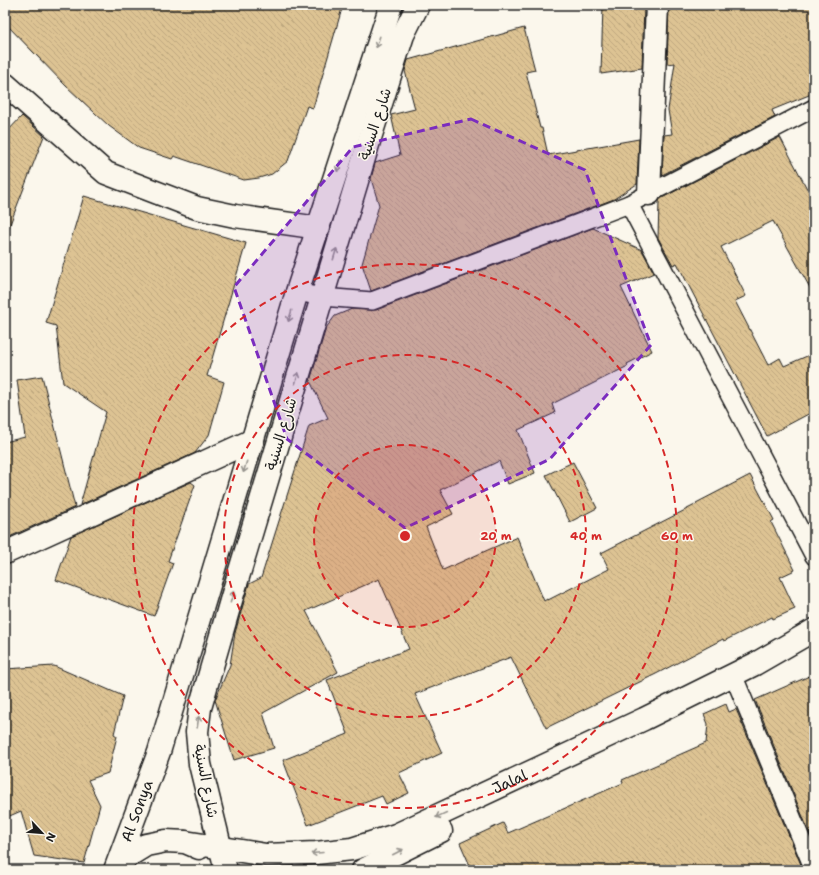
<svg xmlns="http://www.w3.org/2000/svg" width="819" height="875" viewBox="0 0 819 875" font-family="'Shantell Sans','Playpen Sans Arabic',sans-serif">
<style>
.building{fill:url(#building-back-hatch);stroke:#1c1c1c}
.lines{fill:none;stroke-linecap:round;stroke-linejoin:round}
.service-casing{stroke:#1c1c1c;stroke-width:20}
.minor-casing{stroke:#1c1c1c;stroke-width:25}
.secondary-casing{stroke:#1c1c1c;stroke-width:25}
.service{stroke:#fbf7ec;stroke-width:17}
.minor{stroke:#fbf7ec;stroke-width:22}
.secondary{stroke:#fbf7ec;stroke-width:22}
.oneway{stroke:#97948e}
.marked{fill:#7b2cbf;fill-opacity:0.2;stroke:#7b2cbf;stroke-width:3;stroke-dasharray:8 5;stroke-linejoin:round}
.ring{fill:none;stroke:#d62828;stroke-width:2;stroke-dasharray:7 5}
.labels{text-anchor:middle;stroke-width:3;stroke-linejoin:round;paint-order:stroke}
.street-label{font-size:15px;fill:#1c1c1c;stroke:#fbf7ec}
.centre{fill:#d62828;stroke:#fbf7ec;stroke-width:2}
.ring-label{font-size:12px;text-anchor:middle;font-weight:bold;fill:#d62828;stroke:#fbf7ec;stroke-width:3;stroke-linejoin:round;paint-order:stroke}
</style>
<defs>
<pattern id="building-back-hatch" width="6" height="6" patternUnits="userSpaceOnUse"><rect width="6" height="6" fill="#ddc393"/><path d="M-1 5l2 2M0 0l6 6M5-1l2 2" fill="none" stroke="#bda77e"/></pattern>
</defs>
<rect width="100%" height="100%" fill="#fbf7ec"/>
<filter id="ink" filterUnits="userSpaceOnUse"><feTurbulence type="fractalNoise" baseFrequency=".025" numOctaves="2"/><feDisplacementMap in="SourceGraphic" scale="8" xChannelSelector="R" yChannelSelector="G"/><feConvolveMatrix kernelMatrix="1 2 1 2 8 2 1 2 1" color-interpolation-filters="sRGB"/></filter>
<g filter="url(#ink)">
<g class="building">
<path d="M 5,5 L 343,5 L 313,108 L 307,106 L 288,161 L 272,174 L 259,178 L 244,180 L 174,156 L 172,159 L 139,148 L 109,126 L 66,86 L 5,23 Z"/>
<path d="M 603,5 L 644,5 L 642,68 L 601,74 Z"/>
<path d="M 669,5 L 814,5 L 814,93 L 772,110 L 775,117 L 662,175 L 664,135 L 672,134 L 668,110 L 675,63 L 667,64 Z"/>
<path d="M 524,28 L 535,70 L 526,72 L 540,128 L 542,128 L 548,155 L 639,139 L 637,184 L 614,199 L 371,291 L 362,264 L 379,205 L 371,179 L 375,163 L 400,155 L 391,115 L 415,109 L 405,71 L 408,60 Z"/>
<path d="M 22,116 L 44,136 L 7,232 L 5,232 L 5,134 Z"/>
<path d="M 780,137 L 814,202 L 814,295 L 773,221 L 721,247 L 746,296 L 735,301 L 768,365 L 780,358 L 784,366 L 814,353 L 814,411 L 767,436 L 677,263 L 673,265 L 658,238 L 659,202 L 660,199 Z"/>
<path d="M 84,196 L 246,243 L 207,376 L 224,382 L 209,435 L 195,453 L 80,505 L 106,412 L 63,383 L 56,326 L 46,323 Z"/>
<path d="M 593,228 L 642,250 L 654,273 L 621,287 L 652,351 L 627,364 L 628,366 L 552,404 L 555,413 L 518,430 L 535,473 L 508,484 L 499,461 L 440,490 L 453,514 L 426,527 L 443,570 L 517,537 L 544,601 L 547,599 L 548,600 L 609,569 L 601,553 L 697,504 L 696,503 L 750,475 L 774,520 L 771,522 L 795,570 L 780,577 L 795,609 L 773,619 L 772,617 L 724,641 L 723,639 L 656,674 L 546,728 L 511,657 L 415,694 L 442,753 L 399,773 L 409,793 L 386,804 L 382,796 L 308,825 L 283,760 L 348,734 L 327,680 L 409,649 L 379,579 L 306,611 L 338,672 L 263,713 L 274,748 L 234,760 L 215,700 L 230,665 L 235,633 L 249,584 L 261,578 L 309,426 L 328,418 L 310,381 L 326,328 L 335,316 L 352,309 L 376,310 Z"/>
<path d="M 42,376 L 75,507 L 5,539 L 5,442 L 25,437 L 17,380 Z"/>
<path d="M 573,462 L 597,508 L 570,522 L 546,475 Z"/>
<path d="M 191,482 L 195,485 L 168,561 L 173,563 L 154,616 L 56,580 L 71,536 Z"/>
<path d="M 54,666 L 123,696 L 114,734 L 117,736 L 108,773 L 88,780 L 100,805 L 84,863 L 34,856 L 21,811 L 5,818 L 5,669 Z"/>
<path d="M 814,674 L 814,844 L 755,700 Z"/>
<path d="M 726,704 L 729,712 L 736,709 L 802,867 L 796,870 L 472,870 L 460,843 L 503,823 L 508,833 L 623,783 L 622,780 L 706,743 L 708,724 L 704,714 Z"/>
</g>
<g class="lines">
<defs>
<g id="service">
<path d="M 814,108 L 629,204 L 814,556"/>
<path d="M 297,292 L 322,297 L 372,301 L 629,204"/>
<path d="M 737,684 L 814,870"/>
</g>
<g id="minor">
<path d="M 5,84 L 106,173 L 197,208 L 235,216 L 319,228"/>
<path d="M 649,194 L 657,5"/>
<path d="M 5,553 L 253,440"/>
</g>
<g id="secondary">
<path id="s1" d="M 185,842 L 266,855 L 316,853 L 352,849 L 396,835 L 644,719 L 755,664 L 814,630"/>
<path d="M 116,869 L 128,856 L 146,845 L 166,841 L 185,842 L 199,848"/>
<path id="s2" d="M 115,870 L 159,752 L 297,292 L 391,5"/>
<path d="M 226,870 L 200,764 L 197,732 L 200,708 L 232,597 L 370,138 L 403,35 L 418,5"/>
<path d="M 363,870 L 441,831"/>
</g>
</defs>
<use href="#service" class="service-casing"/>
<use href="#minor" class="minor-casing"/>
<use href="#secondary" class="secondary-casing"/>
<use href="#service" class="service"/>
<use href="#minor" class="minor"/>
<use href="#secondary" class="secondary"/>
</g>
<defs><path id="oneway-shaft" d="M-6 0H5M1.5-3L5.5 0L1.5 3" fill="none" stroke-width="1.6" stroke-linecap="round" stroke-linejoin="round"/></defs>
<g class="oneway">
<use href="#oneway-shaft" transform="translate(378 42) rotate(108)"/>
<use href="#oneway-shaft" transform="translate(339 166) rotate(108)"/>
<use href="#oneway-shaft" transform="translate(335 254) rotate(-73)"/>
<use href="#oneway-shaft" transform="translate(290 316) rotate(107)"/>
<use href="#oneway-shaft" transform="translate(297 378) rotate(-73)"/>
<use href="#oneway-shaft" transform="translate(245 467) rotate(107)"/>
<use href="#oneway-shaft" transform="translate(232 597) rotate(-74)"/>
<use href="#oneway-shaft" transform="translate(198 722) rotate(-82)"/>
<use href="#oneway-shaft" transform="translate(441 815) rotate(155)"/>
<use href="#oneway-shaft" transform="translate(398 852) rotate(-27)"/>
<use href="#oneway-shaft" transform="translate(317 853) rotate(175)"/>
</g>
</g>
<path class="marked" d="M 471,119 L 585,170 L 651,345 L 550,459 L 405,528 L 287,439 L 234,287 L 353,147 Z"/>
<circle cx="405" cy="536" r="91" fill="#d62828" fill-opacity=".12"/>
<g class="ring">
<circle cx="405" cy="536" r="91"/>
<circle cx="405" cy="536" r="181"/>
<circle cx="405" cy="536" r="272"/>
</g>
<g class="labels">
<g class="street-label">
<text transform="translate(375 124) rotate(-72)" y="5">شارع السنية</text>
<text transform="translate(281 434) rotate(-73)" y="5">شارع السنية</text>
<text transform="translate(206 781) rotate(79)" y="5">شارع السنية</text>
<text dy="5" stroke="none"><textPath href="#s1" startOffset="340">Jalal</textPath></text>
<text dy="5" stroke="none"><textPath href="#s2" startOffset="63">Al Sonya</textPath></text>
</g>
</g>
<circle cx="405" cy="536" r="6" class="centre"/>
<g class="ring-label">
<text x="496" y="540">20 m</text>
<text x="586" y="540">40 m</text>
<text x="677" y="540">60 m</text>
</g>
<rect width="819" height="875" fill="none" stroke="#fbf7ec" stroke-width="20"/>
<rect x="10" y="10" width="799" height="855" fill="none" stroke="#1c1c1c" stroke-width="1.5" filter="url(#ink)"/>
<g transform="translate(42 833) rotate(116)" stroke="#fbf7ec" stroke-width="3" paint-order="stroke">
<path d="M0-3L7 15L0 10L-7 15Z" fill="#1c1c1c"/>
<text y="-6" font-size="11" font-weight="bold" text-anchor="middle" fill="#1c1c1c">N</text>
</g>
</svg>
